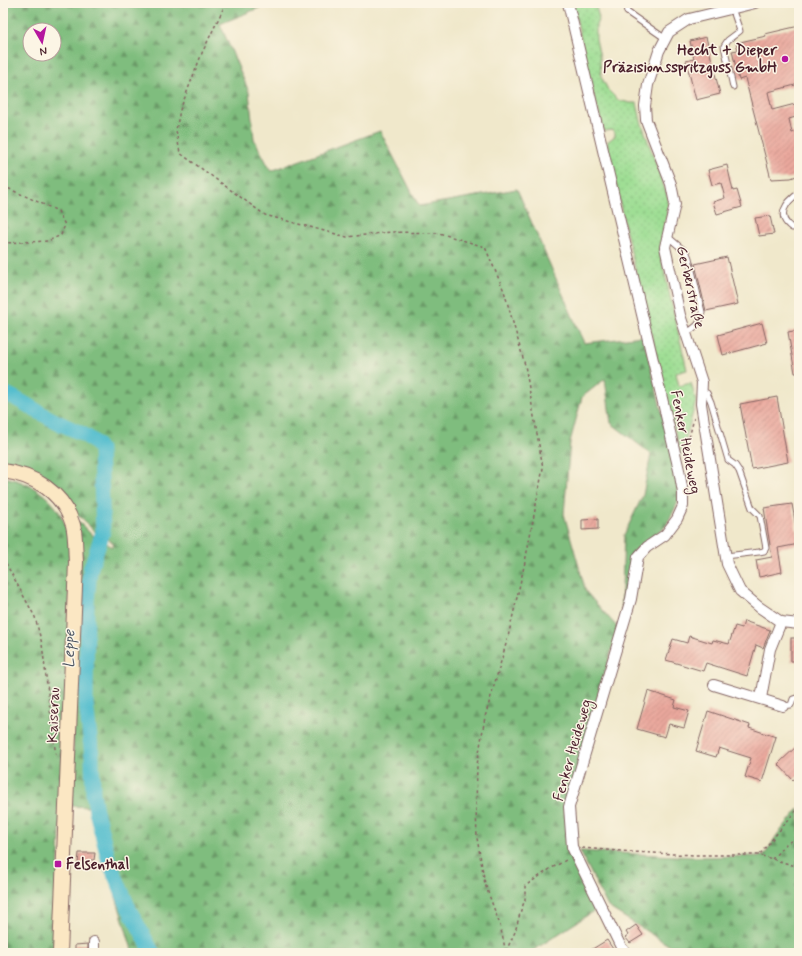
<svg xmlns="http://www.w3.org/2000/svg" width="802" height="956" viewBox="0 0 802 956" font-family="Mynerve,sans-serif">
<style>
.green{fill:url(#green-dots);stroke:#747e60}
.forest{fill:url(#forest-firs);stroke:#646e54;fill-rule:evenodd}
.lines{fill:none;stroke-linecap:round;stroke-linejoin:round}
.river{stroke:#52bdce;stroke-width:15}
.building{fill:url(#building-hatch)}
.lane-casing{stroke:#846563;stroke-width:7}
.street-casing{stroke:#846563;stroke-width:12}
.secondary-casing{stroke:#846563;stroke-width:16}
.path{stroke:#846563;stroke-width:1.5;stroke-dasharray:3 3;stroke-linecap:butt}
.lane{stroke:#fff;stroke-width:5}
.street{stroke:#fff;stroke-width:10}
.secondary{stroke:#fbe7c3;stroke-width:14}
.poi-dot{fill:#b5179e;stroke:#fcf5e5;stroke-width:1.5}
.labels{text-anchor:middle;stroke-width:3;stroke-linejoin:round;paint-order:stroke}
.poi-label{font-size:15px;font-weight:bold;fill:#4a1f2b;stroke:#fcf5e5;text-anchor:end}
.street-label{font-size:15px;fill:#4a1f2b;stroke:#fcf5e5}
.water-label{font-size:16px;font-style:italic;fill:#4d5664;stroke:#fcf5e5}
</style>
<defs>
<pattern id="green-dots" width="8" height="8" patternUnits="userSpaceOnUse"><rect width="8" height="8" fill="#9fde94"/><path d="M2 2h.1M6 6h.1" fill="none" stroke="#8abe80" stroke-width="1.8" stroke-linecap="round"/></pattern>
<pattern id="forest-firs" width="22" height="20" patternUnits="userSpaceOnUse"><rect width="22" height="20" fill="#7fbd7e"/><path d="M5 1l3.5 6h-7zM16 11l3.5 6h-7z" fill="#6a9967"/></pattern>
<pattern id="building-hatch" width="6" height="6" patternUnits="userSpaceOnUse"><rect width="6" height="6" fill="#eaa89d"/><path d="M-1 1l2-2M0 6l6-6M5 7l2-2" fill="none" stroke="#c08880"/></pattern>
</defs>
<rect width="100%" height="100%" fill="#fcf5e5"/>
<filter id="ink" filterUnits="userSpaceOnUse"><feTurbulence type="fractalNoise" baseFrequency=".025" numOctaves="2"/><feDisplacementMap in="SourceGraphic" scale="8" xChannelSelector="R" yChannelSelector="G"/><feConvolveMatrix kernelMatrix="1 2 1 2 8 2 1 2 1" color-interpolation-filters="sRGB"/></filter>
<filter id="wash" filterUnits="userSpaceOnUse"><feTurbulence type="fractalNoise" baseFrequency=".012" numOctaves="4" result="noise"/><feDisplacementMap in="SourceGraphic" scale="16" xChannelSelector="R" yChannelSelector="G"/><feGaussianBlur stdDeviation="0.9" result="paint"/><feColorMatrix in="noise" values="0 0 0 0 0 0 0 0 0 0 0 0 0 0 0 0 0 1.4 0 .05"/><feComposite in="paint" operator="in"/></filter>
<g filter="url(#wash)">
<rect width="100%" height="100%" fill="#f0e8cb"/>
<path class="green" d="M 573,3 L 595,3 L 599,18 L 596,25 L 596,39 L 600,57 L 601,76 L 608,90 L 618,100 L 630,103 L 637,103 L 641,121 L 668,198 C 669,216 660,234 660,253 L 687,370 L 676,373 L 679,386 L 691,383 L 696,401 L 681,456 L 624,223 L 607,142 L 615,136 L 615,133 L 613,130 L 604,131 L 591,85 Z"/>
<g class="forest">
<path d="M 3,3 L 271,3 L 220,24 L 249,92 L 254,139 L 271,171 L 380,131 L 419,206 L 517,189 L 584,343 L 643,336 L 676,470 L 679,500 L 666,526 L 633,552 L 621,617 L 624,535 L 643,495 L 651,454 L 611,423 L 605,379 L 582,397 L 570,442 L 564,514 L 586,592 L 618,628 L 567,807 L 572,863 L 597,909 L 529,953 L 133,953 L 89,807 L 72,806 L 78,521 L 92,535 L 102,540 L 112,547 L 114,544 L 103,535 L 95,532 L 83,519 L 76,514 L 62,493 L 52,482 L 36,473 L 14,466 L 3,464 ZM 30,30 L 54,30 L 54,54 L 30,54 Z"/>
<path d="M 3,477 C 34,482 62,503 68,535 C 70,544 70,554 71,563 L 55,953 L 3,953 Z"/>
<path d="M 799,809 L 799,953 L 670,946 L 608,907 L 580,851 L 695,857 L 764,856 L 777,835 Z"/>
</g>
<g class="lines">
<path class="river" d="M 4,393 C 21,400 36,411 53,420 C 68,428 90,434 100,449 L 103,532 L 90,570 L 87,602 L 86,703 L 92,756 L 93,793 L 96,811 L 109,861 L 129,909 L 153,953"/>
</g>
<g id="blocks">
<g class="building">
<path d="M 799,26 L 799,84 L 768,92 L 772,110 L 799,103 L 799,116 L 789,119 L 792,133 L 799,131 L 799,175 L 791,178 L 771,179 L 745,78 L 739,80 L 732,51 L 738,50 L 736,43 L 766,36 L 765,34 Z"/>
<path d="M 706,37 L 720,94 L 696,100 L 686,61 L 694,59 L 690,41 Z"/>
<path d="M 727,165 L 733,191 L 737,190 L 742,207 L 717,214 L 713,202 L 725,198 L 721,183 L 712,185 L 708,170 Z"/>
<path d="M 770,216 L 774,234 L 759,236 L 755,218 Z"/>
<path d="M 727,257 L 738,304 L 706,311 L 695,264 Z"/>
<path d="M 762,323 L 767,343 L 723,355 L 718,335 Z"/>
<path d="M 799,330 L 799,373 L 795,373 L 788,332 Z"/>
<path d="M 777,397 L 788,462 L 752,469 L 740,404 Z"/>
<path d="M 792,504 L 799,544 L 778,548 L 782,572 L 759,577 L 756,560 L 772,557 L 764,508 Z"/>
<path d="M 598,519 L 598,529 L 582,530 L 582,520 Z"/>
<path d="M 744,621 L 770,630 L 763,648 L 756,645 L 747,676 L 706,663 L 703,671 L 666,660 L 673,639 L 687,643 L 689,636 L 712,643 L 713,640 L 729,644 L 735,626 L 742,628 Z"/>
<rect x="791" y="638" width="8" height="23"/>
<path d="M 648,691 L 676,700 L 674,707 L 689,711 L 684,728 L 669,724 L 665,737 L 637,729 Z"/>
<path d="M 708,711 L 750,725 L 749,728 L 776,737 L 762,782 L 745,777 L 751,758 L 719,748 L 716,757 L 696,751 Z"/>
<path d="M 799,744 L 799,775 L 793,780 L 778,764 Z"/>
<path d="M 79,853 L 95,853 L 94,860 L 90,860 L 90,864 L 78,864 Z"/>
<path d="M 636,925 L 643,935 L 630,943 L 625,937 L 628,935 L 626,932 Z"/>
<path d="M 607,940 L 613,949 L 607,953 L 586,953 Z"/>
<path d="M 88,944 L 88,953 L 75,953 L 75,945 Z"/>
</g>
</g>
</g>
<g filter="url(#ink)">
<use href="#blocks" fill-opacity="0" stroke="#846563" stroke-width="1"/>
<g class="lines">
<defs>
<g id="lane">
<path d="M 625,3 L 627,12 L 666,39"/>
<path d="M 732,8 L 740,31 L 728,40 L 724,46 L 733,87"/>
<path d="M 799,193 C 786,202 775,216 792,228 L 799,227"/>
<path d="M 667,236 L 687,253 L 689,258 L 702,312 C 700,325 697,326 686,333"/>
<path d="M 701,393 L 707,393 L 711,402 L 728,460 L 735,465 L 739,471 L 752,508 L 760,516 L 766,548 L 764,551 L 759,552 L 726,556"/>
<path d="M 783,706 L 791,705 L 793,699 L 799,697"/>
</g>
<g id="street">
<path d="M 568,3 L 679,470 L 683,493 L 683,506 L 677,519 L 665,535 L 647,547 L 638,557 L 631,599 L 569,807 L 572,847 L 621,947 L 626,953"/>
<path d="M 755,3 L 689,19 L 669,32 L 659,51 L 648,85 L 645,106 L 646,120 L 671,184 L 675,204 L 665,247 L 680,315 L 702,382 L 701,404 L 727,564 L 740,591 L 759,607 L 781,622 L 799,624"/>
<path d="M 714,685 L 783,706"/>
<path d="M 761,698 L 770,649 L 781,622"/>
<path d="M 94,942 L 94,953"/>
</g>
<path id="secondary" d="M 3,471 C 34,475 63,492 73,525 C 76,537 75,550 76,562 L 60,953"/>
</defs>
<use href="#lane" class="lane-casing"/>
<use href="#street" class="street-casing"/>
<use href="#secondary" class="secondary-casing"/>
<g class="path">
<path d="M 226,3 L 202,53 L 180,110 L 176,130 L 180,153 L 265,215 L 347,237 L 391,232 L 439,233 L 485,247 L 504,291 L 525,365 L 543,468 L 525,562 L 508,637 L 485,717 L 477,765 L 476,808 L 477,838 L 485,884 L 500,925 L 506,953"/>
<path d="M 3,186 L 58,211 L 65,225 L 61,235 L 48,241 L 3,243"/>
<path d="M 685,455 L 694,418"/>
<path d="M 3,558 L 35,617 L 42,644 L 56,757"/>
<path d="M 582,848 L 632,852 L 695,855 L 759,855 L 799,867"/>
<path d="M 760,854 L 799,807"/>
<path d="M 772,859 L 786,844 L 799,836"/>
<path d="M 506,951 L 515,932 L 521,910 L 525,900 L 525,886 L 550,869 L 568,859"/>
</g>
<use href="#lane" class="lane"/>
<use href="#street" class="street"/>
<use href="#secondary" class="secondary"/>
</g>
</g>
<g class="poi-dot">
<circle cx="785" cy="59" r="4"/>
<rect x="54" y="860" width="8" height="8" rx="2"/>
</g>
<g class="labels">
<g class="poi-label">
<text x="777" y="55">Hecht + Dieper<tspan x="777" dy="17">Präzisionsspritzguss GmbH</tspan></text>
<text x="66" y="869" text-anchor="start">Felsenthal</text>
</g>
<g class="street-label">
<text transform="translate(691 287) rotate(77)" y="5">Gerberstraße</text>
<text transform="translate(686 442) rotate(79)" y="5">Fenker Heideweg</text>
<text transform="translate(53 715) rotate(-88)" y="5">Kaiserau</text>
<text transform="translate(572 750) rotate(-74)" y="5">Fenker Heideweg</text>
</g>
<g class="water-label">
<text transform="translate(68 649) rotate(-89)" y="6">Leppe</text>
</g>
</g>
<rect width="802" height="956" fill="none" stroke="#fcf5e5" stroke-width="16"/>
<g transform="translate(42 42) rotate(171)"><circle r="19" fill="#fcf5e5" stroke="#b59f9b"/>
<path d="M0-3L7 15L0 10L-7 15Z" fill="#b5179e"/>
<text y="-6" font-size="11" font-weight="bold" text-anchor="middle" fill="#4a1f2b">N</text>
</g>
</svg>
